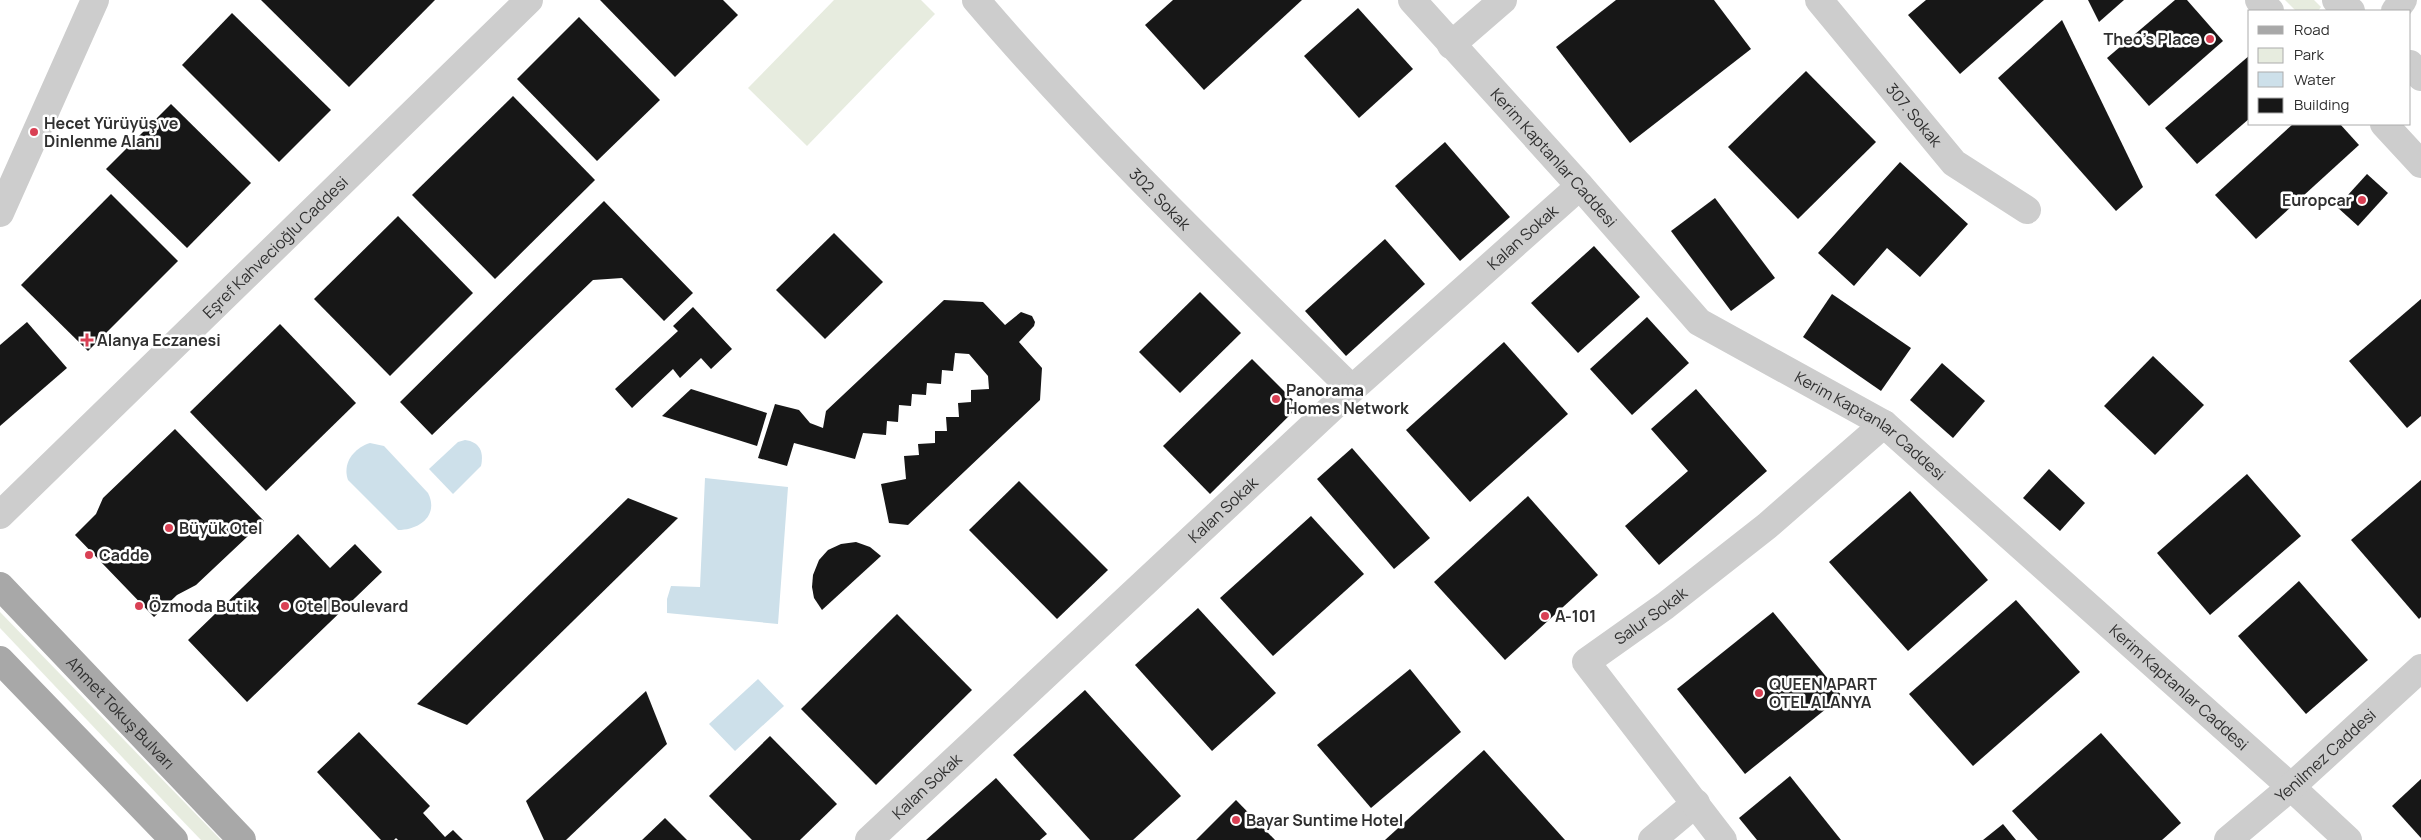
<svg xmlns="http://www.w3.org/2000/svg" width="2421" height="840" viewBox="0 0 2421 840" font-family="Manrope,sans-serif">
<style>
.green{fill:#e7ecdf}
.water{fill:#cde0ea}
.building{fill:#171717}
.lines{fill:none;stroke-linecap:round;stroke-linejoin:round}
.minor{stroke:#cdcdcd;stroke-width:28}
.major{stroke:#a8a8a8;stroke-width:28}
.poi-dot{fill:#d94054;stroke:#fff;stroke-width:2}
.labels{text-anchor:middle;stroke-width:5;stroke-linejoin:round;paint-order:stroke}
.poi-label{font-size:16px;font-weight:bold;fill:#303030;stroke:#fff;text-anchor:start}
.street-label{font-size:16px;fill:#303030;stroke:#fff}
</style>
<rect width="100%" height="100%" fill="#fff"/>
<g class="green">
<path d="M 834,0 L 921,0 L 935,14 L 807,146 L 748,88 Z"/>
<path d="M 2285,0 L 2314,0 L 2321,7 L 2318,11 L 2296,11 Z"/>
<path d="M 0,612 L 221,840 L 201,840 L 176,814 L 0,628 Z"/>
</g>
<g class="water">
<path d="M 465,440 C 480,442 484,452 481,466 L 453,494 L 429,469 L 458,442 Z"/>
<path d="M 370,443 L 384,446 L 428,493 C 439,515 420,530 398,530 L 348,480 C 342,463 354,448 370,443 Z"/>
<path d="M 705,478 L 788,487 L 778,624 L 667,613 L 667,599 L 671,586 L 700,587 Z"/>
<path d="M 758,679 L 784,706 L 735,751 L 709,724 Z"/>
</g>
<g class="building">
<path d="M 261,0 L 435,0 L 349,87 Z"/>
<path d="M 600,0 L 723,0 L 738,15 L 675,77 Z"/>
<path d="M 1173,0 L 1302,0 L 1204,90 L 1145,25 Z"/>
<path d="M 1616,0 L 1714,0 L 1751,49 L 1630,143 L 1556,47 Z"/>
<path d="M 1926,0 L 2044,0 L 1960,74 L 1908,15 Z"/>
<path d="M 2088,0 L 2124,0 L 2099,22 Z"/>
<path d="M 2175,0 L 2187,0 L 2223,41 L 2149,106 L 2107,58 Z"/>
<path d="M 1358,8 L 1413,69 L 1359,118 L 1304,56 Z"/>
<path d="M 232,13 L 331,110 L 279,162 L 182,65 Z"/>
<path d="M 579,17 L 660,100 L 597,161 L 517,79 Z"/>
<path d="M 2062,20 L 2143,187 L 2116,211 L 1998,78 Z"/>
<path d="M 2250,55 L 2250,118 L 2197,164 L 2165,128 Z"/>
<path d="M 1806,71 L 1876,142 L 1798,219 L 1728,147 Z"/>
<path d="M 513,96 L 595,180 L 495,279 L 412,195 Z"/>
<path d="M 171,104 L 251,183 L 187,248 L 106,169 Z"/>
<path d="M 2293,124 L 2340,124 L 2359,145 L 2256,239 L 2215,195 Z"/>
<path d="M 1445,142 L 1510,217 L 1460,261 L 1395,186 Z"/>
<path d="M 1900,162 L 1968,224 L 1920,277 L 1887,248 L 1854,286 L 1818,253 Z"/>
<path d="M 2367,174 L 2388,193 L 2358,226 L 2337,207 Z"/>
<path d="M 111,194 L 178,261 L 88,351 L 21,285 Z"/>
<path d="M 1715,198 L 1775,278 L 1731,311 L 1671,231 Z"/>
<path d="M 604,201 L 693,293 L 664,321 L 622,278 L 593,280 L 432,435 L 400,402 Z"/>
<path d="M 398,216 L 473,293 L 390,376 L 314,299 Z"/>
<path d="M 834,233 L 883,282 L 825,339 L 776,290 Z"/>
<path d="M 1385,239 L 1425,284 L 1346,356 L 1305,311 Z"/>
<path d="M 1594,246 L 1640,297 L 1578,353 L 1531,303 Z"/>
<path d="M 1200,292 L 1241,333 L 1180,393 L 1139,352 Z"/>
<path d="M 1832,294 L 1911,348 L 1881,391 L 1803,337 Z"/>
<path d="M 2421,299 L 2421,416 L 2407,428 L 2349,361 Z"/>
<path d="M 944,300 L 983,302 L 1005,325 L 1021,312 L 1032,316 L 1035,322 L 1034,326 L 1019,342 L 1042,368 L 1040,400 L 908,525 L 889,523 L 881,484 L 906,479 L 904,456 L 919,455 L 918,444 L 935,443 L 935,431 L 947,431 L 946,417 L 959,417 L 958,403 L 971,402 L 971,390 L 989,389 L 988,376 L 969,354 L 955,353 L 953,371 L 942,370 L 941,384 L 927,383 L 926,395 L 912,394 L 911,406 L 899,405 L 898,422 L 887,421 L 886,435 L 863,433 L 855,459 L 794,443 L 787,466 L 758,458 L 775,404 L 799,410 L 810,423 L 823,428 L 826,411 Z"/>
<path d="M 693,307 L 732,349 L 711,369 L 701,358 L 680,378 L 673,369 L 632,408 L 615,389 L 678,331 L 673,326 Z"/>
<path d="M 1647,317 L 1689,363 L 1632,415 L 1590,369 Z"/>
<path d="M 27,322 L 67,368 L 0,426 L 0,345 Z"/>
<path d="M 280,324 L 356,403 L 266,491 L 190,412 Z"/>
<path d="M 1504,342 L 1568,414 L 1470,502 L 1406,430 Z"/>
<path d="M 2153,356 L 2204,405 L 2155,455 L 2104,406 Z"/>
<path d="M 1252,359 L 1299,406 L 1210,494 L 1163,446 Z"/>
<path d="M 1942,363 L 1985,401 L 1953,438 L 1910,400 Z"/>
<path d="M 691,389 L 767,413 L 757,446 L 662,416 Z"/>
<path d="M 1696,389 L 1767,471 L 1659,565 L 1625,526 L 1688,471 L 1651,429 Z"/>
<path d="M 175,429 L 264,521 L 196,585 L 177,595 L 154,617 L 75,535 L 96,514 L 103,498 Z"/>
<path d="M 1352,448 L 1430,538 L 1394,569 L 1317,479 Z"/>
<path d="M 2049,469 L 2085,503 L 2060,531 L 2023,498 Z"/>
<path d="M 2247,474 L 2301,536 L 2210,615 L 2157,553 Z"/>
<path d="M 2421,480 L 2421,617 L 2419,619 L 2351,540 Z"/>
<path d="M 1019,481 L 1108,570 L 1057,619 L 969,530 Z"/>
<path d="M 1910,491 L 1988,580 L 1908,651 L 1829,562 Z"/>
<path d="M 1528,496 L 1598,575 L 1505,660 L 1434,582 Z"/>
<path d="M 628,498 L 678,518 L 467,725 L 417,704 Z"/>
<path d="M 1311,516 L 1364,574 L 1273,656 L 1220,598 Z"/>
<path d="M 298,534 L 330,568 L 355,544 L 382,572 L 247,702 L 188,640 Z"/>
<path d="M 856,542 L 870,547 L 881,556 L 822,610 L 814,598 L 812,587 L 813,575 L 819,560 L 828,550 L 841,544 Z"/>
<path d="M 2299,581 L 2368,660 L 2306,714 L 2238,636 Z"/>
<path d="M 2016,600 L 2080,672 L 1973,766 L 1909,694 Z"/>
<path d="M 1198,608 L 1276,693 L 1212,751 L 1135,665 Z"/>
<path d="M 1773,612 L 1842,696 L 1745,774 L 1677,689 Z"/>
<path d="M 897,614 L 972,690 L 876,785 L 801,709 Z"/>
<path d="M 1410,669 L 1461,732 L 1371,808 L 1317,745 Z"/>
<path d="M 1085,690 L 1181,796 L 1133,840 L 1090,840 L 1013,755 Z"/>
<path d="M 646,691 L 667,744 L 566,840 L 544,840 L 526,801 Z"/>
<path d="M 359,732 L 430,806 L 423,813 L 445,837 L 453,830 L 463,840 L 398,840 L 396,838 L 394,840 L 381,840 L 317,772 Z"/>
<path d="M 2101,733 L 2181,823 L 2162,840 L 2038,840 L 2012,811 Z"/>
<path d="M 770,736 L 837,804 L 800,840 L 752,840 L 709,796 Z"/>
<path d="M 1484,750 L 1565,840 L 1385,840 Z"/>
<path d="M 1790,776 L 1841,840 L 1757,840 L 1739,818 Z"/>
<path d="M 996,778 L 1047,834 L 1040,840 L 926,840 Z"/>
<path d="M 2421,779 L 2421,838 L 2392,806 Z"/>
<path d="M 1236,800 L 1275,840 L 1196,840 Z"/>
<path d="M 665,818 L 687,840 L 642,840 Z"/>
<path d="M 2003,824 L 2016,840 L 1983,840 Z"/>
</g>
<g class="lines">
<g class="minor">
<path id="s1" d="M 976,0 C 1093,137 1224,263 1352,389"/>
<path id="s2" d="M 1412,0 L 1580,186 L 1699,322 L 1884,424 L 2291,787 L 2348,840"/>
<path id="s3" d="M 1819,0 L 1954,163 L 2027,210"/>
<path d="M 2259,0 L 2270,11"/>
<path d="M 2336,0 L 2351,11"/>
<path d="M 2395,11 L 2403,0"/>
<path d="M 1451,45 L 1503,0"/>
<path d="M 2410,64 L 2421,77"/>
<path d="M 2384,124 L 2421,164"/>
<path d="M 0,213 L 95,0"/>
<path id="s4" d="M 0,515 L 529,0"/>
<path id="s5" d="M 869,840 L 1352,389 L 1580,186"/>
<path d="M 1652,840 L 1696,803"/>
<path id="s6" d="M 1723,840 L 1586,662 L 1665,606 L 1767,526 L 1884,424"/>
<path id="s7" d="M 2228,840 L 2291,787 L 2421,668"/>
</g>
<g class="major">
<path id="s8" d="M 0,586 L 242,840"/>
<path d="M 0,660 L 174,840"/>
</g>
</g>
<g class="poi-dot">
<circle cx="2210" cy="39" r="5"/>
<circle cx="34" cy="132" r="5"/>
<circle cx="2362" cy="200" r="5"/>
<path d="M84.5 332.5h5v5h5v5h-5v5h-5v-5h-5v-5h5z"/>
<circle cx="1276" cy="399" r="5"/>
<circle cx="169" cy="528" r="5"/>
<circle cx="89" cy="555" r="5"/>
<circle cx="139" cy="606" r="5"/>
<circle cx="285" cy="606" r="5"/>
<circle cx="1545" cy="616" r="5"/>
<circle cx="1759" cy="693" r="5"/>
<circle cx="1236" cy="820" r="5"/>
</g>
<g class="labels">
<g class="poi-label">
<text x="2200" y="45" text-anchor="end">Theo’s Place</text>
<text x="44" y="129">Hecet Yürüyüş ve<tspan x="44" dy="18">Dinlenme Alanı</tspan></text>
<text x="2352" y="206" text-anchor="end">Europcar</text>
<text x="97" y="346">Alanya Eczanesi</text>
<text x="1286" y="396">Panorama<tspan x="1286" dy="18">Homes Network</tspan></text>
<text x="179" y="534">Büyük Otel</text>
<text x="99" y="561">Cadde</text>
<text x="149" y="612">Özmoda Butik</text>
<text x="295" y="612">Otel Boulevard</text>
<text x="1555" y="622">A-101</text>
<text x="1769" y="690">QUEEN APART<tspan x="1769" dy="18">OTEL ALANYA</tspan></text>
<text x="1246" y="826">Bayar Suntime Hotel</text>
</g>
<g class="street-label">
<text dy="6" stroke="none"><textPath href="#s3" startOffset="149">307. Sokak</textPath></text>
<text dy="6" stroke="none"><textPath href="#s2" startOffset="212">Kerim Kaptanlar Caddesi</textPath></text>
<text dy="6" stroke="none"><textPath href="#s1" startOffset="271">302. Sokak</textPath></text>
<text dy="6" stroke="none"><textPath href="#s5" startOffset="889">Kalan Sokak</textPath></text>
<text dy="6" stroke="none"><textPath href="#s4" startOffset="384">Eşref Kahvecioğlu Caddesi</textPath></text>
<text dy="6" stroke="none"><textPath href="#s2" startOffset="632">Kerim Kaptanlar Caddesi</textPath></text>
<text dy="6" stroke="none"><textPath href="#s5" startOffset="484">Kalan Sokak</textPath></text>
<text dy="6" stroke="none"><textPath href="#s6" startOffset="304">Salur Sokak</textPath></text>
<text dy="6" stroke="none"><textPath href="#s2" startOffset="1038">Kerim Kaptanlar Caddesi</textPath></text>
<text dy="6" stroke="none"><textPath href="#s8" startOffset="175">Ahmet Tokuş Bulvarı</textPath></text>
<text dy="6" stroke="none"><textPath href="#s7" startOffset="129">Yenilmez Caddesi</textPath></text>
<text dy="6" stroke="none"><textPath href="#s5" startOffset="79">Kalan Sokak</textPath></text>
</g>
</g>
<rect x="2248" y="10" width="162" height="115" fill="#ffffff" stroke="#acacac"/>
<rect x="2258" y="26" width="25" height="8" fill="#a8a8a8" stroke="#acacac"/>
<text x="2294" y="35" font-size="15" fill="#303030">Road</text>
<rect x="2258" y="48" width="25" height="15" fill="#e7ecdf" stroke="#acacac"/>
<text x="2294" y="60" font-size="15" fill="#303030">Park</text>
<rect x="2258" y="72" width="25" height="15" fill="#cde0ea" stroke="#acacac"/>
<text x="2294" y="85" font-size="15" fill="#303030">Water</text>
<rect x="2258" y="98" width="25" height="15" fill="#171717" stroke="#acacac"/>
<text x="2294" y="110" font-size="15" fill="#303030">Building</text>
</svg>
